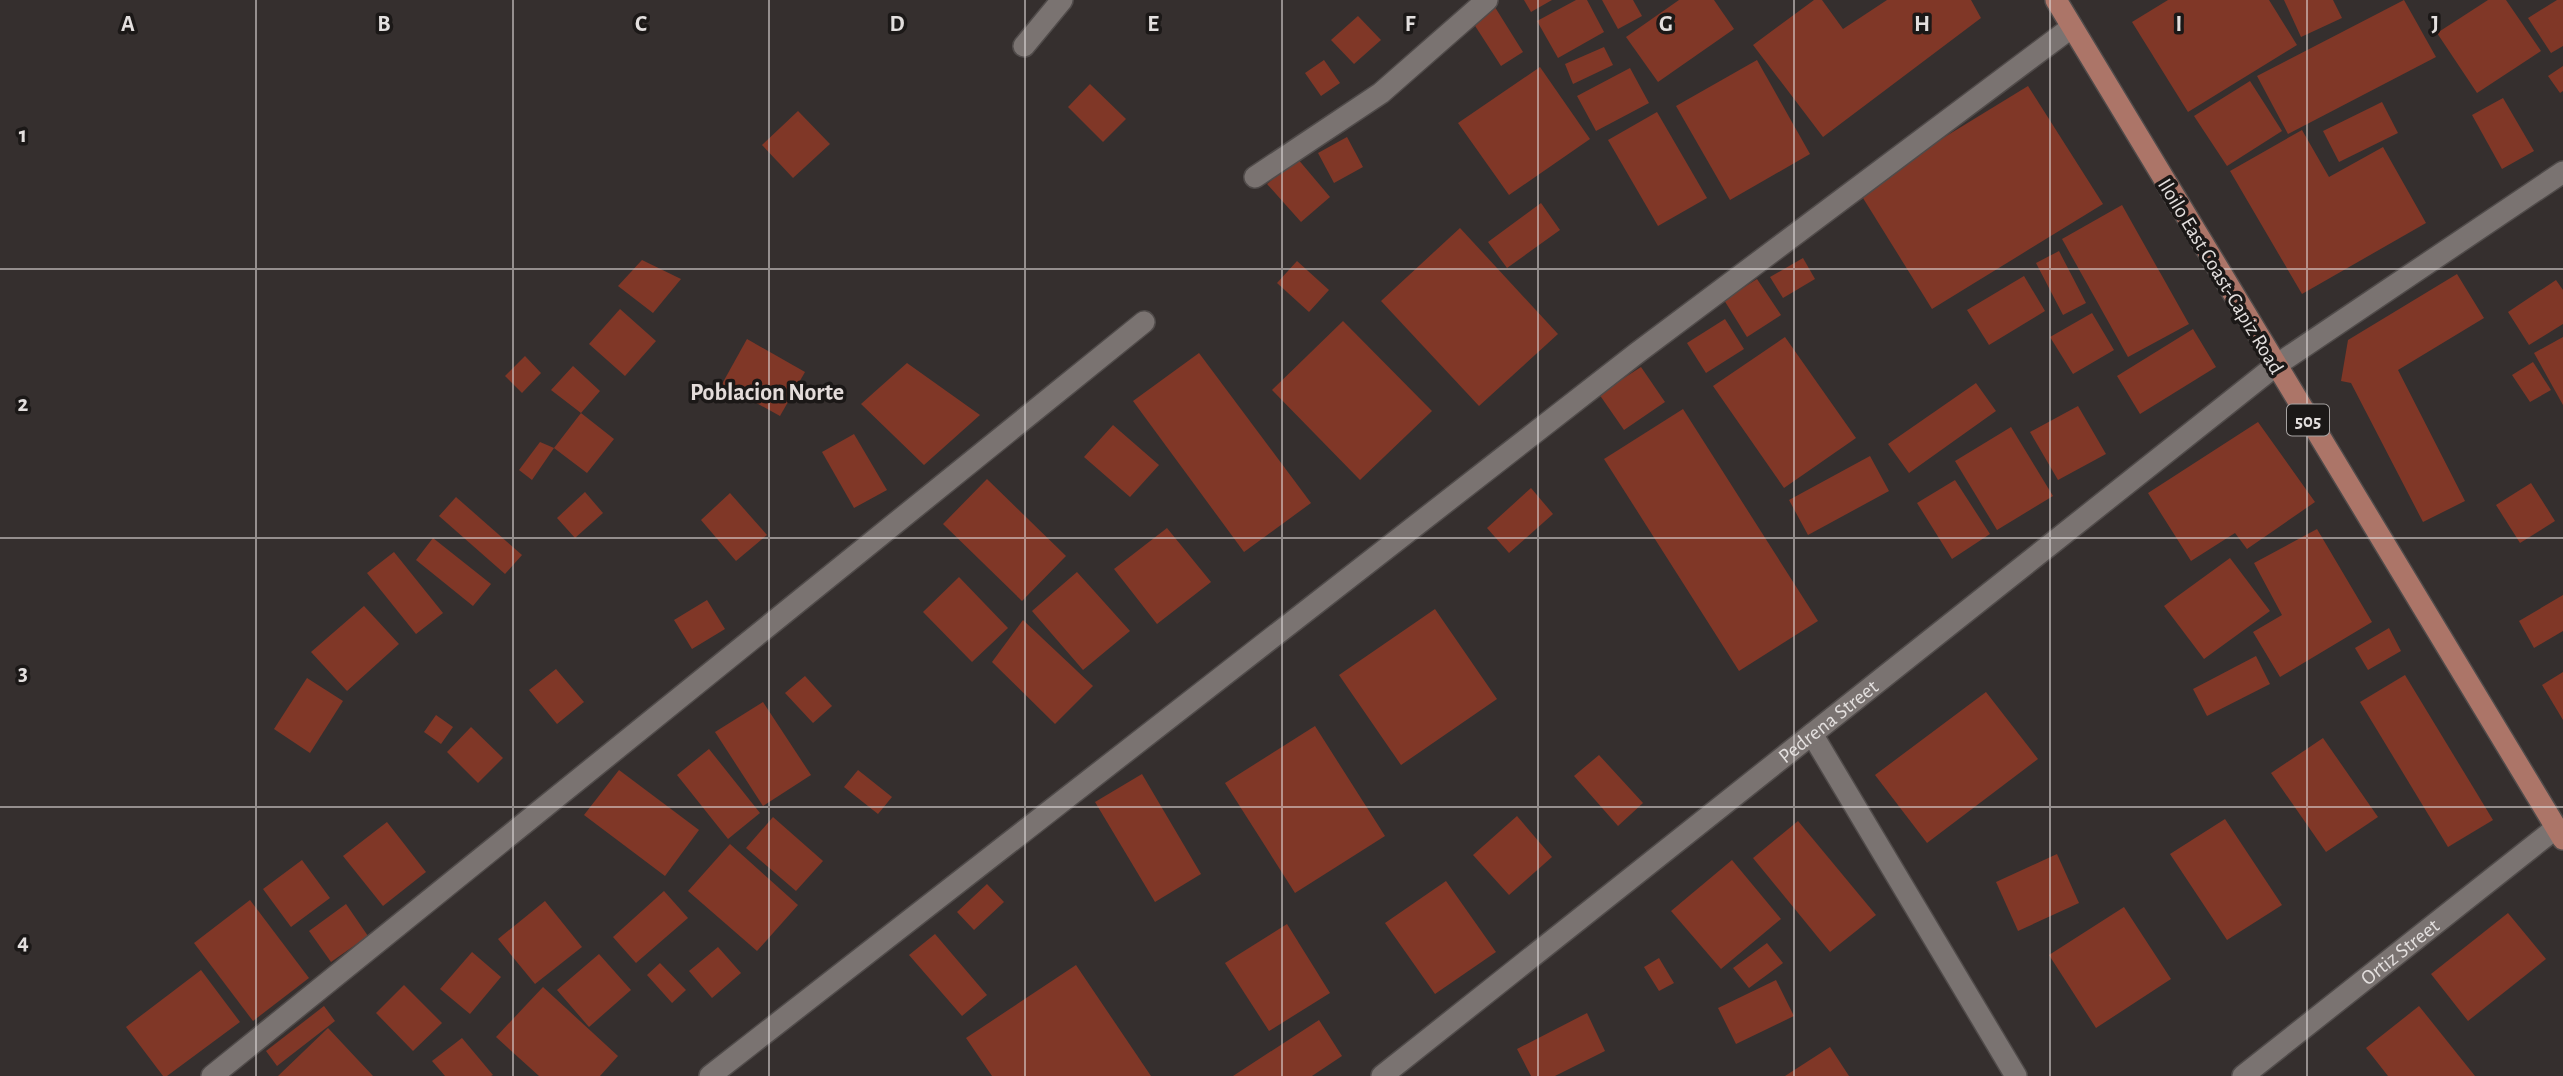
<svg xmlns="http://www.w3.org/2000/svg" width="2563" height="1076" viewBox="0 0 2563 1076" font-family="'Alegreya Sans',sans-serif">
<style>
.building{fill:#803727}
.lines{fill:none;stroke-linecap:round;stroke-linejoin:round}
.street-casing{stroke:#504b4a;stroke-width:24}
.primary-casing{stroke:#504b4a;stroke-width:24}
.street{stroke:#7a7371;stroke-width:21}
.primary{stroke:#ac7568;stroke-width:21}
.grid{fill:none;stroke:#e3dfde;stroke-width:2;stroke-opacity:0.55}
.labels{text-anchor:middle;stroke-width:7;stroke-linejoin:round;paint-order:stroke}
.shield{fill:#1b1817;stroke:#a7a3a2;stroke-width:2}
.shield-label{font-size:19px;font-weight:bold;fill:#e3dfde}
.street-label{font-size:21px;fill:#e3dfde;stroke:#1b1817}
.quarter-label{font-size:24px;font-weight:bold;fill:#e4dcda;stroke:#1b1817}
.grid-label{font-size:23px;text-anchor:middle;font-weight:bold;fill:#e3dfde;stroke:#1b1817;stroke-width:7;stroke-linejoin:round;paint-order:stroke}
</style>
<rect width="100%" height="100%" fill="#352f2e"/>
<g class="building">
<path d="M 1524,0 L 1552,0 L 1531,12 Z"/>
<path d="M 1576,0 L 1587,0 L 1604,32 L 1558,58 L 1537,21 Z"/>
<path d="M 1602,0 L 1633,0 L 1642,16 L 1618,29 Z"/>
<path d="M 1679,0 L 1714,0 L 1734,29 L 1658,82 L 1626,37 Z"/>
<path d="M 1814,0 L 1822,0 L 1843,29 L 1887,0 L 1971,0 L 1981,18 L 1823,137 L 1753,45 Z"/>
<path d="M 2168,0 L 2269,0 L 2297,45 L 2188,112 L 2132,22 Z"/>
<path d="M 2284,0 L 2333,0 L 2342,18 L 2301,37 Z"/>
<path d="M 2404,0 L 2436,57 L 2288,134 L 2257,76 Z"/>
<path d="M 2488,0 L 2506,0 L 2541,51 L 2477,93 L 2437,33 Z"/>
<path d="M 2557,0 L 2563,0 L 2563,46 L 2551,53 L 2528,18 Z"/>
<path d="M 1493,4 L 1523,52 L 1501,66 L 1470,18 Z"/>
<path d="M 1358,16 L 1381,40 L 1354,64 L 1331,40 Z"/>
<path d="M 1604,47 L 1613,65 L 1573,84 L 1565,64 Z"/>
<path d="M 1324,60 L 1340,83 L 1321,96 L 1305,73 Z"/>
<path d="M 1757,60 L 1810,154 L 1730,200 L 1676,106 Z"/>
<path d="M 2563,66 L 2563,91 L 2560,93 L 2548,76 Z"/>
<path d="M 1540,67 L 1590,139 L 1509,195 L 1458,123 Z"/>
<path d="M 1630,68 L 1649,103 L 1596,131 L 1577,96 Z"/>
<path d="M 2250,81 L 2282,131 L 2227,166 L 2194,116 Z"/>
<path d="M 1090,84 L 1126,119 L 1103,142 L 1068,107 Z"/>
<path d="M 2028,86 L 2103,204 L 1932,309 L 1858,190 Z"/>
<path d="M 2503,98 L 2534,151 L 2502,169 L 2472,115 Z"/>
<path d="M 2382,102 L 2398,133 L 2339,162 L 2323,131 Z"/>
<path d="M 798,111 L 830,144 L 793,178 L 762,145 Z"/>
<path d="M 1657,112 L 1707,198 L 1658,226 L 1608,140 Z"/>
<path d="M 2302,130 L 2329,177 L 2383,147 L 2426,223 L 2302,294 L 2230,171 Z"/>
<path d="M 1347,137 L 1363,167 L 1334,183 L 1318,153 Z"/>
<path d="M 1297,158 L 1330,197 L 1301,222 L 1267,184 Z"/>
<path d="M 1541,203 L 1560,230 L 1507,268 L 1488,242 Z"/>
<path d="M 2122,205 L 2189,324 L 2128,357 L 2062,239 Z"/>
<path d="M 1460,228 L 1558,334 L 1479,406 L 1381,301 Z"/>
<path d="M 2059,251 L 2086,303 L 2063,315 L 2036,263 Z"/>
<path d="M 1803,258 L 1815,279 L 1783,298 L 1770,277 Z"/>
<path d="M 642,260 L 681,279 L 653,313 L 618,286 Z"/>
<path d="M 1297,261 L 1329,290 L 1309,312 L 1277,283 Z"/>
<path d="M 2457,274 L 2484,318 L 2398,370 L 2465,501 L 2423,522 L 2351,383 L 2341,381 L 2348,340 Z"/>
<path d="M 2024,276 L 2045,311 L 1989,345 L 1967,310 Z"/>
<path d="M 1757,279 L 1781,315 L 1747,337 L 1724,300 Z"/>
<path d="M 2556,280 L 2563,290 L 2563,324 L 2529,345 L 2508,312 Z"/>
<path d="M 620,309 L 656,341 L 625,376 L 589,344 Z"/>
<path d="M 2092,313 L 2114,350 L 2073,374 L 2050,337 Z"/>
<path d="M 1725,319 L 1744,349 L 1706,373 L 1687,343 Z"/>
<path d="M 1343,321 L 1432,411 L 1360,480 L 1272,390 Z"/>
<path d="M 2193,329 L 2216,367 L 2140,414 L 2117,376 Z"/>
<path d="M 1785,337 L 1856,438 L 1784,488 L 1713,386 Z"/>
<path d="M 2563,337 L 2563,405 L 2534,353 Z"/>
<path d="M 747,339 L 805,372 L 780,416 L 722,384 Z"/>
<path d="M 1199,353 L 1311,503 L 1244,552 L 1133,401 Z"/>
<path d="M 525,356 L 541,373 L 522,393 L 505,376 Z"/>
<path d="M 2533,362 L 2551,390 L 2530,402 L 2512,375 Z"/>
<path d="M 907,363 L 980,415 L 924,465 L 861,404 Z"/>
<path d="M 573,366 L 600,391 L 581,413 L 614,439 L 587,473 L 554,448 L 581,413 L 551,390 Z"/>
<path d="M 1641,367 L 1665,402 L 1624,430 L 1599,394 Z"/>
<path d="M 1976,383 L 1996,411 L 1909,473 L 1888,444 Z"/>
<path d="M 2078,406 L 2106,454 L 2058,480 L 2030,432 Z"/>
<path d="M 1683,409 L 1818,621 L 1739,671 L 1604,459 Z"/>
<path d="M 2258,422 L 2315,502 L 2247,549 L 2235,533 L 2191,561 L 2148,493 Z"/>
<path d="M 1113,425 L 1159,465 L 1130,497 L 1084,457 Z"/>
<path d="M 2011,427 L 2053,496 L 1997,530 L 1955,461 Z"/>
<path d="M 854,434 L 887,490 L 854,508 L 822,452 Z"/>
<path d="M 540,442 L 554,448 L 532,480 L 519,470 Z"/>
<path d="M 1870,456 L 1889,491 L 1808,535 L 1789,500 Z"/>
<path d="M 987,479 L 1066,556 L 1022,601 L 943,524 Z"/>
<path d="M 1955,480 L 1990,534 L 1952,559 L 1917,503 Z"/>
<path d="M 2531,483 L 2555,521 L 2520,543 L 2496,505 Z"/>
<path d="M 1531,488 L 1553,514 L 1509,553 L 1487,528 Z"/>
<path d="M 585,492 L 603,513 L 575,538 L 557,518 Z"/>
<path d="M 730,493 L 767,535 L 736,561 L 701,520 Z"/>
<path d="M 456,497 L 522,555 L 505,574 L 439,516 Z"/>
<path d="M 1167,528 L 1211,582 L 1157,624 L 1114,569 Z"/>
<path d="M 2317,529 L 2372,622 L 2280,677 L 2253,632 L 2282,615 L 2254,563 Z"/>
<path d="M 433,538 L 491,584 L 473,606 L 416,560 Z"/>
<path d="M 394,552 L 443,613 L 416,634 L 367,573 Z"/>
<path d="M 2230,558 L 2270,611 L 2204,659 L 2164,606 Z"/>
<path d="M 1077,572 L 1130,631 L 1083,670 L 1032,611 Z"/>
<path d="M 959,577 L 1008,628 L 972,662 L 923,612 Z"/>
<path d="M 2563,595 L 2563,631 L 2534,648 L 2519,621 Z"/>
<path d="M 707,600 L 725,629 L 692,649 L 674,620 Z"/>
<path d="M 364,606 L 399,644 L 347,691 L 311,652 Z"/>
<path d="M 1435,609 L 1497,699 L 1401,765 L 1339,675 Z"/>
<path d="M 1023,620 L 1093,686 L 1055,724 L 992,662 Z"/>
<path d="M 2389,628 L 2401,651 L 2368,670 L 2355,648 Z"/>
<path d="M 2256,656 L 2270,684 L 2207,716 L 2193,689 Z"/>
<path d="M 556,669 L 584,702 L 557,724 L 529,690 Z"/>
<path d="M 2563,672 L 2563,720 L 2542,685 Z"/>
<path d="M 2405,675 L 2493,820 L 2448,847 L 2360,702 Z"/>
<path d="M 805,676 L 832,706 L 813,723 L 785,693 Z"/>
<path d="M 307,678 L 343,701 L 310,753 L 274,729 Z"/>
<path d="M 1986,692 L 2038,759 L 1927,843 L 1875,775 Z"/>
<path d="M 763,702 L 811,775 L 763,806 L 715,732 Z"/>
<path d="M 436,715 L 453,727 L 441,744 L 424,732 Z"/>
<path d="M 1315,726 L 1385,836 L 1295,893 L 1225,783 Z"/>
<path d="M 471,727 L 503,758 L 478,783 L 447,752 Z"/>
<path d="M 2323,738 L 2378,817 L 2326,852 L 2271,773 Z"/>
<path d="M 709,749 L 760,813 L 728,839 L 677,775 Z"/>
<path d="M 1599,755 L 1643,803 L 1618,826 L 1574,776 Z"/>
<path d="M 619,770 L 699,830 L 665,876 L 584,815 Z"/>
<path d="M 858,770 L 892,797 L 878,814 L 844,787 Z"/>
<path d="M 1142,774 L 1201,874 L 1155,902 L 1095,802 Z"/>
<path d="M 1517,816 L 1552,857 L 1509,895 L 1473,855 Z"/>
<path d="M 773,817 L 823,861 L 796,891 L 746,848 Z"/>
<path d="M 2225,819 L 2282,905 L 2227,940 L 2170,854 Z"/>
<path d="M 1798,821 L 1876,915 L 1830,952 L 1753,858 Z"/>
<path d="M 387,822 L 426,872 L 383,906 L 343,856 Z"/>
<path d="M 730,844 L 798,905 L 757,951 L 688,891 Z"/>
<path d="M 2057,854 L 2079,903 L 2018,931 L 1996,882 Z"/>
<path d="M 302,860 L 330,898 L 291,927 L 263,889 Z"/>
<path d="M 1732,860 L 1781,919 L 1721,969 L 1671,911 Z"/>
<path d="M 1446,881 L 1496,952 L 1435,994 L 1385,923 Z"/>
<path d="M 987,884 L 1004,902 L 974,930 L 957,912 Z"/>
<path d="M 664,891 L 688,918 L 636,963 L 613,937 Z"/>
<path d="M 250,900 L 309,978 L 253,1021 L 194,943 Z"/>
<path d="M 545,901 L 582,947 L 535,984 L 498,939 Z"/>
<path d="M 346,904 L 368,936 L 331,962 L 309,931 Z"/>
<path d="M 2124,907 L 2171,979 L 2096,1028 L 2049,955 Z"/>
<path d="M 2508,913 L 2546,959 L 2468,1021 L 2431,974 Z"/>
<path d="M 1287,924 L 1330,993 L 1269,1031 L 1225,963 Z"/>
<path d="M 935,934 L 987,995 L 962,1016 L 909,955 Z"/>
<path d="M 1767,943 L 1783,963 L 1749,988 L 1733,968 Z"/>
<path d="M 718,947 L 741,973 L 712,998 L 689,971 Z"/>
<path d="M 472,952 L 501,977 L 470,1014 L 440,989 Z"/>
<path d="M 599,954 L 631,990 L 589,1027 L 557,990 Z"/>
<path d="M 1659,958 L 1674,983 L 1659,991 L 1644,967 Z"/>
<path d="M 660,963 L 686,990 L 672,1003 L 647,975 Z"/>
<path d="M 1076,965 L 1151,1076 L 992,1076 L 966,1038 Z"/>
<path d="M 201,970 L 240,1022 L 167,1076 L 163,1076 L 126,1027 Z"/>
<path d="M 1776,980 L 1794,1016 L 1736,1044 L 1718,1008 Z"/>
<path d="M 404,985 L 442,1023 L 413,1051 L 376,1013 Z"/>
<path d="M 543,987 L 618,1056 L 600,1076 L 539,1076 L 496,1037 Z"/>
<path d="M 324,1006 L 335,1021 L 277,1066 L 266,1051 Z"/>
<path d="M 2419,1006 L 2475,1076 L 2388,1076 L 2366,1048 Z"/>
<path d="M 1587,1013 L 1605,1051 L 1555,1076 L 1531,1076 L 1517,1049 Z"/>
<path d="M 1319,1020 L 1342,1056 L 1312,1076 L 1233,1076 Z"/>
<path d="M 328,1028 L 373,1076 L 278,1076 Z"/>
<path d="M 462,1038 L 493,1075 L 491,1076 L 445,1076 L 432,1061 Z"/>
<path d="M 1830,1047 L 1849,1076 L 1785,1076 Z"/>
</g>
<g class="lines">
<defs>
<g id="street">
<path d="M 1024,46 L 1062,0"/>
<path d="M 1255,177 L 1381,93 L 1487,0"/>
<path d="M 1812,734 L 2016,1076"/>
<path d="M 212,1076 L 1144,322"/>
<path d="M 710,1076 L 1637,353 L 2072,27"/>
<path id="s1" d="M 1382,1076 L 2275,366 L 2563,172"/>
<path id="s2" d="M 2243,1076 L 2556,828"/>
</g>
<path id="primary" d="M 2056,0 L 2563,839"/>
</defs>
<use href="#street" class="street-casing"/>
<use href="#primary" class="primary-casing"/>
<use href="#street" class="street"/>
<use href="#primary" class="primary"/>
</g>
<path class="grid" d="M 256,0 L 256,1076M 513,0 L 513,1076M 769,0 L 769,1076M 1025,0 L 1025,1076M 1282,0 L 1282,1076M 1538,0 L 1538,1076M 1794,0 L 1794,1076M 2050,0 L 2050,1076M 2307,0 L 2307,1076M 0,269 L 2563,269M 0,538 L 2563,538M 0,807 L 2563,807"/>
<g class="labels">
<rect class="shield" x="2287" y="404.5" width="42" height="31" rx="5"/>
<g class="shield-label">
<text x="2308" y="427">505</text>
</g>
<g class="street-label">
<text transform="translate(2221 276) rotate(59)" y="7">Iloilo East Coast-Capiz Road</text>
<text dy="7" stroke="none"><textPath href="#s1" startOffset="570">Pedrena Street</textPath></text>
<text dy="7" stroke="none"><textPath href="#s2" startOffset="200">Ortiz Street</textPath></text>
</g>
<g class="quarter-label">
<text x="767" y="400">Poblacion Norte</text>
</g>
</g>
<g class="grid-label">
<text x="128" y="31">A</text>
<text x="384" y="31">B</text>
<text x="641" y="31">C</text>
<text x="897" y="31">D</text>
<text x="1153" y="31">E</text>
<text x="1410" y="31">F</text>
<text x="1666" y="31">G</text>
<text x="1922" y="31">H</text>
<text x="2179" y="31">I</text>
<text x="2435" y="31">J</text>
<text x="23" y="142">1</text>
<text x="23" y="411">2</text>
<text x="23" y="680">3</text>
<text x="23" y="949">4</text>
</g>
</svg>
